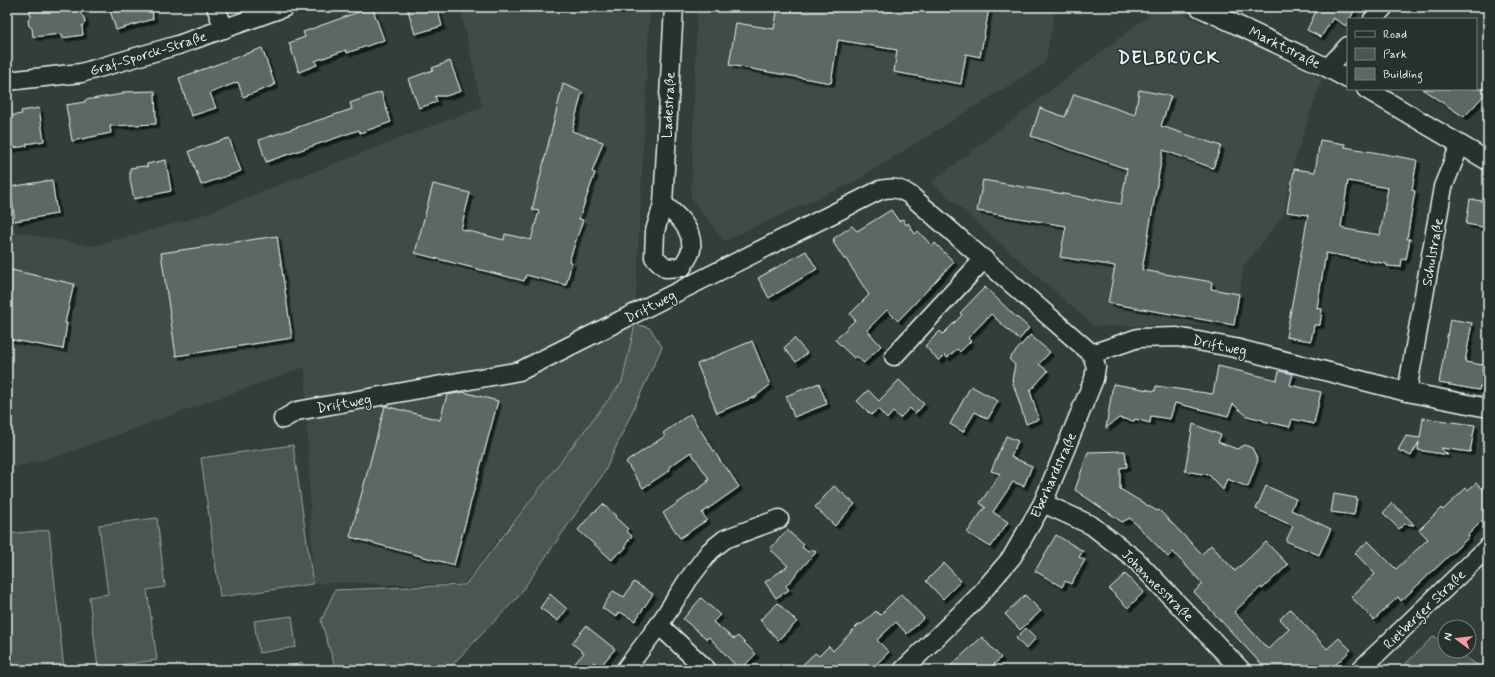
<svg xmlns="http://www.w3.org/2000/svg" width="1495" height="677" viewBox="0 0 1495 677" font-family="Mynerve,sans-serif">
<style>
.built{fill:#3f4b46}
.green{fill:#495651;stroke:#98a4a4}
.building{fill:#5c6865;stroke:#e8f1f8;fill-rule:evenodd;filter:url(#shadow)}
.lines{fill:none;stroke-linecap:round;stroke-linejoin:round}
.street-casing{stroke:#e8f1f8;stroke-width:21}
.street{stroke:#26332d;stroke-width:18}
.labels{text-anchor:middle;stroke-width:3;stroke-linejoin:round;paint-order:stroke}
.street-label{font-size:14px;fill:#e8f1f8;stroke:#26332d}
.district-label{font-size:18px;font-weight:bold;letter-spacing:1px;fill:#e8f1f8;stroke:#26332d}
</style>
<defs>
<filter id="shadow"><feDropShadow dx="3.5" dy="3.5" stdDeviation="0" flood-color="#0009"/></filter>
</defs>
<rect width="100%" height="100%" fill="#323e39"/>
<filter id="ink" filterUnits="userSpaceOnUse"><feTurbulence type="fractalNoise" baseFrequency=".025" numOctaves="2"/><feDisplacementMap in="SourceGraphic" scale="8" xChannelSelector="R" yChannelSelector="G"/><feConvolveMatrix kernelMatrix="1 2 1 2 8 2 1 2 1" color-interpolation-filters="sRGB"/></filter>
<g filter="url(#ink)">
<g class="built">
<path d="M 460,7 L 650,7 L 635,318 L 622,382 L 463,584 L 378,584 L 350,582 L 313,584 L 305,367 L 59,456 L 7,469 L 7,230 L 93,246 L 194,218 L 482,107 Z"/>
<path d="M 697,7 L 1056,7 L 1045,63 L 854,182 L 724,241 L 691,198 Z"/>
<path d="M 1160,7 L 1165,7 L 1266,49 L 1322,79 L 1292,168 L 1284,214 L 1244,266 L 1234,325 L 1094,326 L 931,182 Z"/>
</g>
<g class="green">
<path d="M 635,324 L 650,328 L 662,347 L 604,473 L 517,598 L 447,670 L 336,670 L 321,621 L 335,590 L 465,585 L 622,382 Z"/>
<path d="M 293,445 L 313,584 L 220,597 L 201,458 Z"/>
<path d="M 157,518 L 165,587 L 147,590 L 157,660 L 98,668 L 89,597 L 108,594 L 99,525 Z"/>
<path d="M 49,530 L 64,670 L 7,670 L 7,534 Z"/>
<path d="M 292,616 L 296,647 L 259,653 L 254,621 Z"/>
<path d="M 1434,636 L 1445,643 L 1445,651 L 1456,651 L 1485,670 L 1399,670 Z"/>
<path d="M 302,662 L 305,670 L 284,670 Z"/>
</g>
<g class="building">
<path d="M 29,7 L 51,7 L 51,9 L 80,7 L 81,14 L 84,17 L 85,23 L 82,26 L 83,35 L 62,38 L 62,34 L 33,37 L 32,28 L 29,26 L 28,20 L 31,17 Z"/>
<path d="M 109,7 L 152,7 L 153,19 L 116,30 Z"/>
<path d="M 372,7 L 384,40 L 347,53 L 346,50 L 315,61 L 317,65 L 299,72 L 289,43 L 305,37 L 303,32 Z"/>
<path d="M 407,7 L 437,7 L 442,26 L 415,34 Z"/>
<path d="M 778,7 L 979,7 L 989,9 L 980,57 L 966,54 L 961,84 L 894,72 L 897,50 L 838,40 L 831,83 L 729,65 L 736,23 L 774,29 Z"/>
<path d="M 1314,7 L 1356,7 L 1350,19 L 1348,19 L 1346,26 L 1333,18 L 1321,37 L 1307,30 L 1317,9 Z"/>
<path d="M 262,48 L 275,85 L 243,97 L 238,82 L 210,93 L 216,108 L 191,116 L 179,78 Z"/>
<path d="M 450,61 L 461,91 L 446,96 L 435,96 L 437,102 L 419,108 L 408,79 L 433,70 L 432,68 Z"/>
<path d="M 563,84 L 582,92 L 572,131 L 603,142 L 592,172 L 595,173 L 579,219 L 583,220 L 569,261 L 572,262 L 566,285 L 526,275 L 524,281 L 415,253 L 433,184 L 470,193 L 461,229 L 504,240 L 505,234 L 531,240 L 539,211 L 532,210 Z"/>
<path d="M 1422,89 L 1488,89 L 1488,91 L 1464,117 Z"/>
<path d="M 1139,90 L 1171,96 L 1161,126 L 1221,146 L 1213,168 L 1163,150 L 1142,270 L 1212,282 L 1211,289 L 1239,294 L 1234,325 L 1108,303 L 1115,266 L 1060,257 L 1066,226 L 977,211 L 983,180 L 1121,204 L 1127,169 L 1031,136 L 1040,108 L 1065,117 L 1074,94 L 1135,115 Z"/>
<path d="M 155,91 L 156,124 L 110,126 L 111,133 L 72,141 L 66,105 L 85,102 L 85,100 L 123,94 L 123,92 Z"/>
<path d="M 381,92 L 391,122 L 360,133 L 359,130 L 266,162 L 259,140 L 352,109 L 350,103 Z"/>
<path d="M 39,108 L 44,141 L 26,144 L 27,146 L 7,149 L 7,116 L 22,114 L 21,111 Z"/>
<path d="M 229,138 L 241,171 L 201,185 L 189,151 Z"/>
<path d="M 1320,140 L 1345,144 L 1345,147 L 1417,160 L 1412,190 L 1415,191 L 1407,239 L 1410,239 L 1406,260 L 1402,259 L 1401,267 L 1387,266 L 1387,264 L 1326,253 L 1317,308 L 1322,309 L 1320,325 L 1314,325 L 1311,341 L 1286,337 L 1308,215 L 1287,212 L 1294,169 L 1315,172 ZM 1348,181 L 1388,188 L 1380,235 L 1345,229 L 1345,228 L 1341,227 Z"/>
<path d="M 166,160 L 171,191 L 134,199 L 130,180 L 130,168 L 144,166 L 147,167 L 147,164 Z"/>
<path d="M 52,180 L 57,214 L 15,221 L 10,187 Z"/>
<path d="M 1470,199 L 1488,202 L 1488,228 L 1466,224 Z"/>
<path d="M 891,210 L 899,221 L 903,219 L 906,225 L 908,223 L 915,234 L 918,231 L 932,246 L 935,243 L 954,262 L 898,321 L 887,310 L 867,330 L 881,346 L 864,363 L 856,356 L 854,358 L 835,340 L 855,320 L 850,314 L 869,295 L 846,259 L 844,259 L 833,242 L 835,241 L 833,239 L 852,226 L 857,231 Z"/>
<path d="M 277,236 L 292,338 L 176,356 L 161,253 Z"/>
<path d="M 806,251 L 817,269 L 769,298 L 758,278 Z"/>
<path d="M 7,269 L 74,284 L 65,323 L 67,323 L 63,349 L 7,339 Z"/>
<path d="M 985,287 L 1017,318 L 1018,318 L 1029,328 L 1019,340 L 991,314 L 968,338 L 971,341 L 960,352 L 957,349 L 947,358 L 945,355 L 939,361 L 925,346 L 940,331 L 943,334 L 962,315 L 960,313 Z"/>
<path d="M 1450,319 L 1472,323 L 1465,362 L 1483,365 L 1482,371 L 1488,371 L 1488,386 L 1480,386 L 1479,390 L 1439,383 Z"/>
<path d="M 1030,335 L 1050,352 L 1039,364 L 1048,371 L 1030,391 L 1039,419 L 1026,424 L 1012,380 L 1015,365 L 1009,359 Z"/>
<path d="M 794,338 L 807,353 L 796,362 L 784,348 Z"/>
<path d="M 752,341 L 770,385 L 755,397 L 717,413 L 697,364 Z"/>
<path d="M 1218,366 L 1277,380 L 1279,371 L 1293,374 L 1290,385 L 1321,392 L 1314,424 L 1292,419 L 1290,427 L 1263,421 L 1263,420 L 1247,416 L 1233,404 L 1228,416 L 1175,403 L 1170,419 L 1151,416 L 1150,423 L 1135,419 L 1134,421 L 1119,418 L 1106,428 L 1113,384 L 1155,391 L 1156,386 L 1213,394 Z"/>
<path d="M 899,380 L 924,404 L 915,414 L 910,408 L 900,418 L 893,412 L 887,419 L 878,409 L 871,415 L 857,401 L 868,390 L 879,401 Z"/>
<path d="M 819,383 L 827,404 L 794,417 L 786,396 Z"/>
<path d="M 971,386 L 998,401 L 988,419 L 975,412 L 963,432 L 950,424 Z"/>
<path d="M 463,392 L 498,401 L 454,565 L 350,537 L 385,406 L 440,420 L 447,395 Z"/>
<path d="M 690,414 L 725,468 L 726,467 L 739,487 L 702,513 L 707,520 L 680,538 L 663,513 L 708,482 L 707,480 L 709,479 L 691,452 L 669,467 L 670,470 L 643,488 L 626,462 L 665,436 L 663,433 Z"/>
<path d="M 1423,418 L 1475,425 L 1470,452 L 1441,448 L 1448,455 L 1418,450 L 1419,442 L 1411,456 L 1398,450 L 1406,436 L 1420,438 Z"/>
<path d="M 1193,424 L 1221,435 L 1218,442 L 1237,449 L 1245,445 L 1252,448 L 1258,460 L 1248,487 L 1227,479 L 1223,490 L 1209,475 L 1185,471 Z"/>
<path d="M 1006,436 L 1018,441 L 1011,457 L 1032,466 L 1024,486 L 1013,482 L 993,512 L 1008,522 L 991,547 L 967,533 L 985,507 L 986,508 L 980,503 L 1000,474 L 991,471 Z"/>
<path d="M 1125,451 L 1127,467 L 1120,468 L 1120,489 L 1157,511 L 1159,510 L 1202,554 L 1211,545 L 1235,571 L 1266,542 L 1288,565 L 1262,589 L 1261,587 L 1234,612 L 1268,649 L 1289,629 L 1280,619 L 1290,609 L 1327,649 L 1339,638 L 1351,650 L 1330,670 L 1267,670 L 1194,592 L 1203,584 L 1173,552 L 1168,557 L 1130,518 L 1122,522 L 1075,490 L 1088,452 Z"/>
<path d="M 1476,483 L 1488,493 L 1488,515 L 1468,535 L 1469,537 L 1401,601 L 1398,597 L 1374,620 L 1351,597 L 1375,574 L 1355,553 L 1368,541 L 1396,569 L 1428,539 L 1419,530 L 1441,508 L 1443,510 L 1466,488 L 1468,490 Z"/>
<path d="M 834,486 L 855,504 L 835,526 L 815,507 Z"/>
<path d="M 1266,486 L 1296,499 L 1291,510 L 1331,529 L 1319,555 L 1286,541 L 1293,526 L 1256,509 Z"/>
<path d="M 1334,494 L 1357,498 L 1354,515 L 1331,512 Z"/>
<path d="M 1392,503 L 1409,519 L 1414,525 L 1405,524 L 1399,529 L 1383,513 Z"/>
<path d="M 603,504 L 616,516 L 615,517 L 628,529 L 626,531 L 632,536 L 626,544 L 626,547 L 622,552 L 619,552 L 612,560 L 578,530 L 593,512 L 596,511 Z"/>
<path d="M 787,530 L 804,545 L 802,547 L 808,552 L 813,549 L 816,552 L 786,586 L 789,590 L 776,598 L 765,582 L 788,566 L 770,549 Z"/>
<path d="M 1056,535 L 1083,551 L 1079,557 L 1085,560 L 1071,584 L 1065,581 L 1062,587 L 1035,571 Z"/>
<path d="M 944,563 L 961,581 L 943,599 L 926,581 Z"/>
<path d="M 1125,574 L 1144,592 L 1128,608 L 1109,589 Z"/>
<path d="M 634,582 L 653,594 L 635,621 L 620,612 L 616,617 L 602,608 L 613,591 L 624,597 Z"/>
<path d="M 550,594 L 567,609 L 558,621 L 540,608 Z"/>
<path d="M 901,594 L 924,618 L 907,634 L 896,622 L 877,640 L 889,652 L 870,670 L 797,670 L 815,653 L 819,656 L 829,646 L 833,651 L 859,624 L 862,624 L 876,611 L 880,615 Z"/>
<path d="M 1025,595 L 1041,611 L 1020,630 L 1005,614 Z"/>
<path d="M 701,598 L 720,615 L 713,622 L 734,639 L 738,636 L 756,654 L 740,670 L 709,637 L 707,639 L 683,619 Z"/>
<path d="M 778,603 L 797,622 L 778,640 L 760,620 Z"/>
<path d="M 586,626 L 615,649 L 600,667 L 594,662 L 588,670 L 583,670 L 575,663 L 584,653 L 572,643 Z"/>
<path d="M 1026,628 L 1036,638 L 1026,649 L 1016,638 Z"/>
<path d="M 982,637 L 1001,658 L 988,670 L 946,670 Z"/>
</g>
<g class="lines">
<defs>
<g id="street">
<path d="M 216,7 L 224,29"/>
<path d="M 674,7 L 663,204 L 655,231 L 654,257 L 666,268 L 682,267"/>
<path d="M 1199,7 L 1328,68 L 1348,79"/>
<path d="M 1373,19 L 1384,7"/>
<path d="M 1328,68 L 1348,46"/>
<path d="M 7,81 L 81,73 L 178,45 L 285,7"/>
<path d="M 1366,89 L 1488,161"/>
<path d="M 663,204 C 677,215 694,229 691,250 C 690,255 685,262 682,267"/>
<path d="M 894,356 L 984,259"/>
<path d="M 1407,392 L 1443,187 L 1460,145"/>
<path d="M 283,419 L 297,411 L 520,371 L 880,190 C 892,187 899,188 910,195 L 1092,354 L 1138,338 L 1177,337 L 1235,348 L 1407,392 L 1488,408"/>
<path d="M 1043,503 L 1091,525 L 1135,559 L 1241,670"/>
<path d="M 659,625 L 688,580 L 710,551 L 725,539 L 779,519"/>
<path d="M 625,670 L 659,625 L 707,670"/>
<path d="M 903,670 L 976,599 L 1012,557 L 1043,503 L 1094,379 L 1096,367 L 1092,354"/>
<path d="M 1360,670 L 1488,547"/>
</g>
</defs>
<use href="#street" class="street-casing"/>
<use href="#street" class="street"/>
</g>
</g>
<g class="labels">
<g class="street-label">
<text transform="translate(1285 47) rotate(26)" y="5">Marktstraße</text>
<text transform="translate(148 53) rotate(-17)" y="5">Graf-Sporck-Straße</text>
<text transform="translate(668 105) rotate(-87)" y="5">Ladestraße</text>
<text transform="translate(1432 252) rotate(-80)" y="5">Schulstraße</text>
<text transform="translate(650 306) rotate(-27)" y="5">Driftweg</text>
<text transform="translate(1220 345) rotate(12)" y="5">Driftweg</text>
<text transform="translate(344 403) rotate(-10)" y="5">Driftweg</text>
<text transform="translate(1053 475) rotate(-66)" y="5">Eberhardstraße</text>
<text transform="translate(1158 585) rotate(45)" y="5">Johannesstraße</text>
<text transform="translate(1424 609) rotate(-44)" y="5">Rietberger Straße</text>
</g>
<g class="district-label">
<text x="1169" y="63">DELBRÜCK</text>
</g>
</g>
<rect width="1495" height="677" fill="none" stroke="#26332d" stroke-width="24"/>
<rect x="12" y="12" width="1471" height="653" fill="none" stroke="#e8f1f8" stroke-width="1.5" filter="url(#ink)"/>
<rect x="1347" y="18" width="130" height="72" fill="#26332d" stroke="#747f7e"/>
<rect x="1355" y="31" width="20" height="6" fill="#26332d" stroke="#747f7e"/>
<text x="1383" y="38" font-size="12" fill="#e8f1f8">Road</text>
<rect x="1355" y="48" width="20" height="12" fill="#495651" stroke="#747f7e"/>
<text x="1383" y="58" font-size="12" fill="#e8f1f8">Park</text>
<rect x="1355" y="68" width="20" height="12" fill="#5c6865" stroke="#747f7e"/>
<text x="1383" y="78" font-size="12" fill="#e8f1f8">Building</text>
<g transform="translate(1457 639) rotate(285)"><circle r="19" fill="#26332d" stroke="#747f7e"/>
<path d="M0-3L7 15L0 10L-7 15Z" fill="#ff9aa2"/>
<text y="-6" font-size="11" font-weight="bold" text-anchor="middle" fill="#e8f1f8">N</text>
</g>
</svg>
